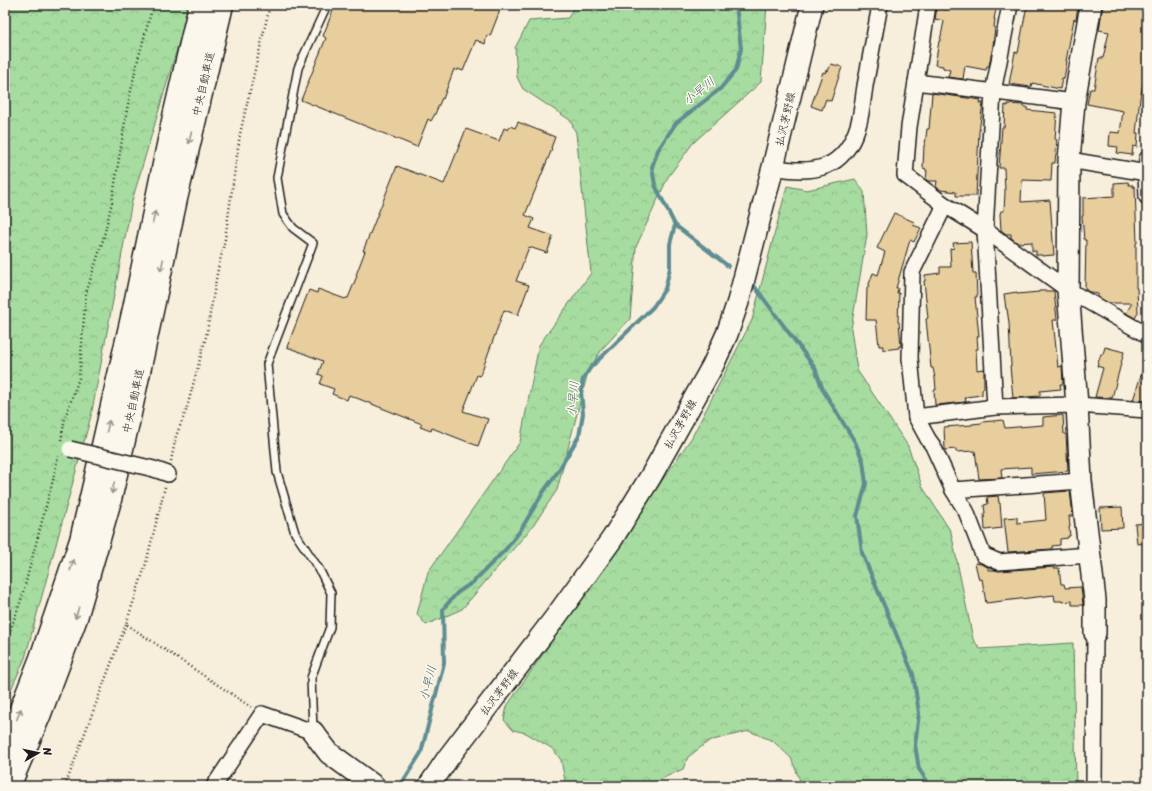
<svg xmlns="http://www.w3.org/2000/svg" width="1152" height="791" viewBox="0 0 1152 791" font-family="Sriracha,'Klee One',sans-serif">
<style>
.forest{fill:url(#forest-crowns);stroke:#617c5e}
.lines{fill:none;stroke-linecap:round;stroke-linejoin:round}
.stream{stroke:#5d8d93;stroke-width:4}
.building{fill:#e8cd9d;stroke:#1c1c1c}
.lane-casing{stroke:#1c1c1c;stroke-width:10}
.street-casing{stroke:#1c1c1c;stroke-width:18}
.secondary-casing{stroke:#1c1c1c;stroke-width:24}
.highway-casing{stroke:#1c1c1c;stroke-width:25}
.path{stroke:#1c1c1c;stroke-width:2.5;stroke-dasharray:1 3;stroke-linecap:butt}
.lane{stroke:#fbf7ec;stroke-width:7}
.street{stroke:#fbf7ec;stroke-width:15}
.secondary{stroke:#fbf7ec;stroke-width:21}
.highway{stroke:#fbf7ec;stroke-width:22}
.street-bridge-casing{stroke:#1c1c1c;stroke-width:18;stroke-linecap:butt}
.street-bridge{stroke:#fbf7ec;stroke-width:15}
.oneway{stroke:#97948e}
.labels{text-anchor:middle;stroke-width:3;stroke-linejoin:round;paint-order:stroke}
.street-label{font-size:11px;fill:#1c1c1c;stroke:#fbf7ec}
.water-label{font-size:12px;font-style:italic;fill:#425e61;stroke:#fbf7ec}
</style>
<defs>
<pattern id="forest-crowns" width="20" height="18" patternUnits="userSpaceOnUse"><rect width="20" height="18" fill="#a6dc9f"/><path d="M2 6a3 3 0 1 1 6 0M12 15a3 3 0 1 1 6 0" fill="none" stroke="#8ebc88"/></pattern>
</defs>
<rect width="100%" height="100%" fill="#f7efdc"/>
<filter id="ink" filterUnits="userSpaceOnUse"><feTurbulence type="fractalNoise" baseFrequency=".025" numOctaves="2"/><feDisplacementMap in="SourceGraphic" scale="8" xChannelSelector="R" yChannelSelector="G"/><feConvolveMatrix kernelMatrix="1 2 1 2 8 2 1 2 1" color-interpolation-filters="sRGB"/></filter>
<g filter="url(#ink)">
<g class="forest">
<path d="M 5,5 L 190,5 L 132,201 L 91,416 L 25,658 L 5,703 Z"/>
<path d="M 575,5 L 767,5 L 761,82 L 693,143 L 668,177 L 636,247 L 630,319 L 602,349 L 588,372 L 557,490 L 533,526 L 462,609 L 426,625 L 417,614 L 428,572 L 520,442 L 539,345 L 591,273 L 576,133 L 570,120 L 523,89 L 517,77 L 515,48 L 529,21 L 568,18 Z"/>
<path d="M 855,179 L 864,192 L 867,235 L 851,329 L 857,370 L 908,446 L 922,486 L 951,532 L 973,639 L 980,649 L 1073,643 L 1076,786 L 805,786 L 801,783 L 791,758 L 773,741 L 749,731 L 709,741 L 688,757 L 683,769 L 646,786 L 566,786 L 561,760 L 553,749 L 526,733 L 513,730 L 504,720 L 507,706 L 692,437 L 752,320 L 787,186 L 807,190 Z"/>
</g>
<g class="lines">
<g class="stream">
<path d="M 675,225 L 728,266"/>
<path d="M 752,283 L 815,368 L 823,390 L 855,442 L 863,461 L 866,484 L 857,516 L 862,553 L 913,674 L 919,713 L 915,745 L 919,769 L 930,786"/>
<path d="M 400,786 L 421,753 L 444,663 L 443,609 L 457,593 L 473,582 L 506,549 L 520,531 L 544,491 L 557,473 L 579,436 L 583,414 L 581,391 L 583,379 L 591,367 L 653,307 L 665,289 L 670,268 L 670,244 L 675,225 L 655,185 L 652,167 L 658,150 L 676,123 L 720,89 L 736,70 L 741,49 L 736,5"/>
</g>
</g>
<g class="building">
<path d="M 335,5 L 502,5 L 490,36 L 487,35 L 485,44 L 476,40 L 463,71 L 458,69 L 457,71 L 454,69 L 443,99 L 442,98 L 435,114 L 431,121 L 428,119 L 417,147 L 301,100 L 326,38 L 323,36 Z"/>
<path d="M 947,5 L 997,5 L 994,19 L 995,19 L 994,27 L 995,27 L 993,46 L 989,66 L 987,66 L 986,70 L 965,66 L 963,79 L 948,77 L 950,70 L 943,68 L 943,66 L 935,65 L 939,41 L 940,41 L 944,21 L 935,19 L 937,8 L 947,10 Z"/>
<path d="M 1027,5 L 1078,5 L 1076,20 L 1074,19 L 1066,61 L 1067,61 L 1064,79 L 1062,78 L 1060,89 L 1032,83 L 1031,87 L 1009,84 L 1015,52 L 1018,53 Z"/>
<path d="M 1103,5 L 1118,5 L 1147,11 L 1147,66 L 1140,98 L 1136,133 L 1138,133 L 1137,147 L 1133,146 L 1132,155 L 1117,153 L 1118,147 L 1109,146 L 1110,132 L 1120,133 L 1123,111 L 1087,104 L 1090,89 L 1094,89 L 1099,58 L 1103,58 L 1109,32 L 1099,30 Z"/>
<path d="M 831,64 L 842,67 L 831,101 L 826,99 L 822,110 L 811,106 L 823,72 L 825,73 L 826,70 L 828,71 Z"/>
<path d="M 932,93 L 981,100 L 980,103 L 983,103 L 979,132 L 976,196 L 956,196 L 956,192 L 941,190 L 936,187 L 937,181 L 928,181 L 926,180 L 927,171 L 926,171 L 926,169 L 923,168 L 924,145 L 925,145 L 927,129 L 929,129 Z"/>
<path d="M 1008,104 L 1023,105 L 1023,107 L 1027,107 L 1027,110 L 1057,113 L 1055,139 L 1057,140 L 1055,163 L 1052,163 L 1051,181 L 1022,180 L 1021,202 L 1050,200 L 1054,255 L 1042,256 L 1042,255 L 1036,255 L 1036,251 L 1032,251 L 1032,242 L 1018,243 L 1011,238 L 1011,234 L 1006,234 L 1001,230 L 1000,214 L 1001,211 L 1004,211 L 1005,192 L 1004,168 L 999,168 L 1002,127 L 1004,127 L 1005,105 L 1008,106 Z"/>
<path d="M 518,122 L 555,137 L 551,148 L 552,149 L 525,215 L 534,219 L 530,228 L 553,236 L 547,253 L 529,247 L 516,281 L 529,285 L 518,315 L 504,310 L 480,376 L 477,375 L 463,411 L 488,419 L 478,446 L 432,428 L 431,431 L 420,427 L 422,424 L 349,395 L 347,400 L 332,394 L 334,389 L 320,384 L 323,376 L 318,374 L 323,361 L 287,347 L 309,290 L 317,293 L 318,289 L 345,299 L 346,298 L 348,298 L 357,276 L 356,275 L 365,251 L 363,251 L 397,166 L 444,184 L 466,129 L 499,141 L 504,128 L 508,130 L 510,126 L 515,128 Z"/>
<path d="M 1128,182 L 1129,185 L 1133,185 L 1133,187 L 1135,187 L 1137,243 L 1136,243 L 1136,288 L 1137,288 L 1138,313 L 1135,318 L 1126,313 L 1132,303 L 1109,303 L 1098,297 L 1098,294 L 1093,293 L 1093,292 L 1089,292 L 1086,290 L 1086,289 L 1085,289 L 1086,240 L 1084,240 L 1082,216 L 1083,216 L 1083,198 L 1114,196 L 1114,183 Z"/>
<path d="M 894,213 L 914,222 L 913,225 L 921,228 L 914,242 L 910,240 L 896,288 L 898,288 L 897,293 L 899,293 L 898,322 L 899,322 L 901,346 L 899,346 L 899,348 L 883,350 L 883,346 L 879,346 L 876,320 L 866,320 L 867,287 L 868,287 L 873,273 L 878,275 L 885,252 L 877,248 Z"/>
<path d="M 971,242 L 973,273 L 976,273 L 977,297 L 975,297 L 979,336 L 977,336 L 978,349 L 976,349 L 977,370 L 984,369 L 984,388 L 982,390 L 982,395 L 965,397 L 966,402 L 935,405 L 934,390 L 936,390 L 935,378 L 933,368 L 931,368 L 926,319 L 928,318 L 924,281 L 925,281 L 925,275 L 940,273 L 940,267 L 951,267 L 950,249 L 954,248 L 953,243 Z"/>
<path d="M 1039,291 L 1054,291 L 1057,320 L 1053,320 L 1058,367 L 1062,366 L 1063,384 L 1060,384 L 1061,389 L 1040,391 L 1040,396 L 1013,398 L 1010,366 L 1011,366 L 1009,323 L 1007,309 L 1006,309 L 1004,294 L 1017,292 L 1017,294 L 1039,292 Z"/>
<path d="M 1105,347 L 1124,352 L 1112,398 L 1095,397 L 1103,368 L 1097,366 L 1101,354 L 1103,354 Z"/>
<path d="M 1145,363 L 1147,363 L 1147,401 L 1133,400 Z"/>
<path d="M 1063,415 L 1064,434 L 1066,434 L 1068,471 L 1031,474 L 1031,467 L 1001,469 L 1002,478 L 979,479 L 975,451 L 956,452 L 956,449 L 945,450 L 944,427 L 972,425 L 972,424 L 982,423 L 982,422 L 1003,420 L 1005,428 L 1043,425 L 1043,417 Z"/>
<path d="M 1070,491 L 1073,516 L 1069,516 L 1070,527 L 1069,527 L 1070,536 L 1068,536 L 1068,538 L 1060,539 L 1060,545 L 1052,546 L 1052,549 L 1008,552 L 1004,518 L 1017,517 L 1017,523 L 1046,520 L 1044,493 Z"/>
<path d="M 998,496 L 999,503 L 1000,503 L 1002,528 L 985,530 L 984,513 L 985,513 L 984,505 L 988,504 L 987,497 Z"/>
<path d="M 1122,507 L 1123,528 L 1101,529 L 1100,508 Z"/>
<path d="M 1147,523 L 1147,543 L 1137,544 L 1135,524 Z"/>
<path d="M 975,563 L 981,564 L 988,567 L 988,570 L 994,570 L 999,571 L 1054,567 L 1054,568 L 1059,568 L 1061,584 L 1064,584 L 1065,588 L 1081,587 L 1083,605 L 1072,605 L 1072,601 L 1062,602 L 1062,601 L 1055,601 L 1054,595 L 986,603 L 982,579 L 979,580 Z"/>
</g>
<g class="lines">
<defs>
<path id="lane" d="M 313,730 L 311,678 L 330,627 L 331,593 L 319,569 L 295,533 L 277,472 L 267,364 L 313,243 L 293,228 L 283,214 L 277,178 L 298,68 L 327,5"/>
<g id="street">
<path d="M 928,5 L 909,127 L 905,175 L 945,205 L 985,230 L 1068,290 L 1147,335"/>
<path d="M 916,82 L 1074,102"/>
<path d="M 1147,159 L 1146,173 L 1147,197"/>
<path d="M 1069,160 L 1147,173"/>
<path d="M 773,167 C 814,175 844,170 858,126 C 862,113 863,99 865,86 C 870,59 875,32 880,5"/>
<path d="M 945,205 L 912,272 L 910,358 L 916,417 L 928,439 L 933,446 L 953,490 L 966,511 L 983,555 L 999,562 L 1089,555"/>
<path d="M 995,407 L 985,230 L 993,92 L 1010,5"/>
<path d="M 916,417 L 995,407 L 1077,405 L 1147,410"/>
<path d="M 154,469 L 168,474"/>
<path d="M 953,490 L 1081,481"/>
<path d="M 214,786 L 262,714 L 313,732"/>
<path d="M 1094,786 L 1095,633"/>
</g>
<g id="secondary">
<path d="M 1091,5 L 1074,102 L 1069,160 L 1068,290 L 1077,405 L 1081,481 L 1095,600 L 1095,633"/>
<path d="M 313,732 L 329,753 L 374,786"/>
<path d="M 429,786 L 448,758 L 555,618 L 612,539 L 651,476 L 713,365 L 727,334 L 738,302 L 773,167 L 812,5"/>
</g>
<g id="highway">
<path d="M 5,750 L 41,658 L 81,540 L 94,485 L 134,309 L 173,121 L 200,5"/>
<path d="M 9,786 L 39,716 L 76,618 L 109,504 L 128,423 L 176,199 L 222,5"/>
</g>
</defs>
<use href="#lane" class="lane-casing"/>
<use href="#street" class="street-casing"/>
<use href="#secondary" class="secondary-casing"/>
<use href="#highway" class="highway-casing"/>
<g class="path">
<path d="M 61,440 L 65,418 L 79,378 L 86,293 L 103,240 L 112,202 L 127,109 L 136,67 L 153,5"/>
<path d="M 171,461 L 176,436 L 186,411 L 206,337 L 217,274 L 225,239 L 240,134 L 270,5"/>
<path d="M 165,487 L 145,567 L 126,624 L 251,707"/>
<path d="M 5,645 L 21,600 L 53,480 L 58,456"/>
<path d="M 65,786 L 126,624"/>
</g>
<use href="#lane" class="lane"/>
<use href="#street" class="street"/>
<use href="#secondary" class="secondary"/>
<use href="#highway" class="highway"/>
<defs>
<path id="street-bridge" d="M 70,449 L 154,469"/>
</defs>
<use href="#street-bridge" class="street-bridge-casing"/>
<use href="#street-bridge" class="street-bridge"/>
</g>
<defs><path id="oneway-shaft" d="M-6 0H5M1.5-3L5.5 0L1.5 3" fill="none" stroke-width="1.6" stroke-linecap="round" stroke-linejoin="round"/></defs>
<g class="oneway">
<use href="#oneway-shaft" transform="translate(190 138) rotate(103)"/>
<use href="#oneway-shaft" transform="translate(154 217) rotate(-78)"/>
<use href="#oneway-shaft" transform="translate(162 265) rotate(102)"/>
<use href="#oneway-shaft" transform="translate(108 426) rotate(-77)"/>
<use href="#oneway-shaft" transform="translate(113 488) rotate(103)"/>
<use href="#oneway-shaft" transform="translate(72 565) rotate(-72)"/>
<use href="#oneway-shaft" transform="translate(77 613) rotate(107)"/>
<use href="#oneway-shaft" transform="translate(19 714) rotate(-68)"/>
</g>
</g>
<g class="labels">
<g class="street-label">
<text transform="translate(203 84) rotate(-77)" y="4">中央自動車道</text>
<text transform="translate(785 119) rotate(-77)" y="4">払沢茅野線</text>
<text transform="translate(133 401) rotate(-78)" y="4">中央自動車道</text>
<text transform="translate(680 424) rotate(-61)" y="4">払沢茅野線</text>
<text transform="translate(499 692) rotate(-53)" y="4">払沢茅野線</text>
</g>
<g class="water-label">
<text transform="translate(699 91) rotate(-39)" y="4">小早川</text>
<text transform="translate(573 399) rotate(-85)" y="4">小早川</text>
<text transform="translate(428 683) rotate(-76)" y="4">小早川</text>
</g>
</g>
<rect width="1152" height="791" fill="none" stroke="#fbf7ec" stroke-width="20"/>
<rect x="10" y="10" width="1132" height="771" fill="none" stroke="#1c1c1c" stroke-width="1.5" filter="url(#ink)"/>
<g transform="translate(38 753) rotate(81)" stroke="#fbf7ec" stroke-width="3" paint-order="stroke">
<path d="M0-3L7 15L0 10L-7 15Z" fill="#1c1c1c"/>
<text y="-6" font-size="11" font-weight="bold" text-anchor="middle" fill="#1c1c1c">N</text>
</g>
</svg>
